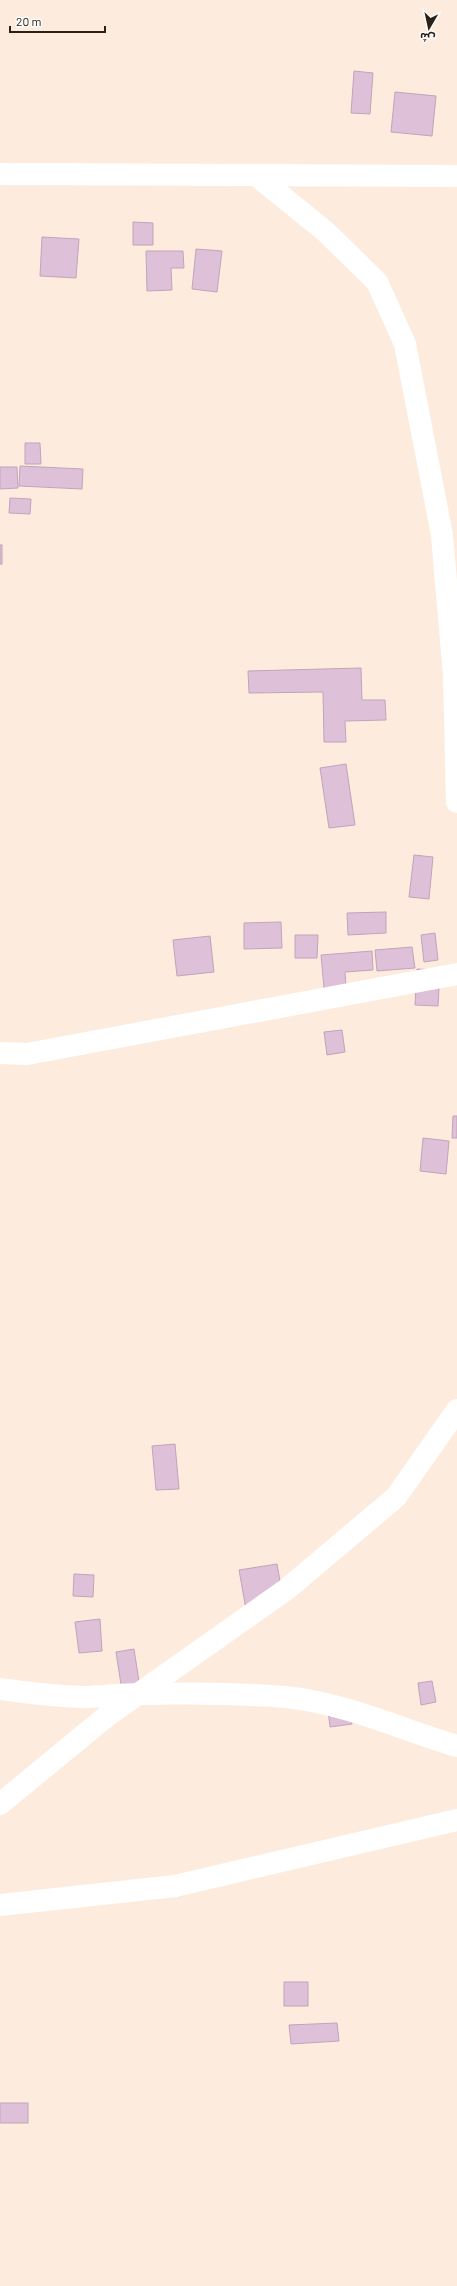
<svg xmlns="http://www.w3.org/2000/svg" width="457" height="2286" viewBox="0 0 457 2286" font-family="Barlow,'Noto Sans Arabic',sans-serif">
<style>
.building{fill:#dec0d8;stroke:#c1a4bb}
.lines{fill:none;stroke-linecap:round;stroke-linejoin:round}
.minor{stroke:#fff;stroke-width:22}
</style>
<rect width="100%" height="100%" fill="#fdecdd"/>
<g class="building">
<path d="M 354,71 L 373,73 L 370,114 L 351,113 Z"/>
<path d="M 395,92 L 436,96 L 432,136 L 391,132 Z"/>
<path d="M 133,222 L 153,223 L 153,245 L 133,245 Z"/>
<path d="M 42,237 L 79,239 L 76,278 L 40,276 Z"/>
<path d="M 196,249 L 222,251 L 217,292 L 192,289 Z"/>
<path d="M 146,251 L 183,251 L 184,268 L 171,268 L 172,290 L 147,291 Z"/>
<path d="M 25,443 L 40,443 L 41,464 L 25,464 Z"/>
<path d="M 20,466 L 83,469 L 82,489 L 19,486 Z"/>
<path d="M 0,467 L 17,467 L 18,488 L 0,489 Z"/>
<path d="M 10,498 L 31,499 L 30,514 L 9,513 Z"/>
<rect x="0" y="545" width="2" height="19"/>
<path d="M 361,668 L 362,700 L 385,700 L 386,720 L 345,721 L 346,742 L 324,742 L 323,692 L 249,693 L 248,671 Z"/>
<path d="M 346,764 L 355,825 L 329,828 L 320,768 Z"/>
<path d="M 414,855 L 433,857 L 429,899 L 409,897 Z"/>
<path d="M 386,912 L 386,933 L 348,935 L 347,913 Z"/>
<path d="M 281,922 L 282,948 L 244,949 L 244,923 Z"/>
<path d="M 435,933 L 438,960 L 424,962 L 421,935 Z"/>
<path d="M 295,935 L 318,935 L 317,958 L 295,958 Z"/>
<path d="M 210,936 L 214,972 L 177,976 L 173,940 Z"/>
<path d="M 412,947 L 415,968 L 377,971 L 375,950 Z"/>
<path d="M 372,951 L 373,970 L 345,972 L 346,987 L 324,988 L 321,955 Z"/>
<path d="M 417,969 L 440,970 L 438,1006 L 415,1005 Z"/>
<path d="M 342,1030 L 345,1052 L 327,1055 L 324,1032 Z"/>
<path d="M 453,1116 L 457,1116 L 457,1138 L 452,1138 Z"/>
<path d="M 423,1138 L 449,1141 L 446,1174 L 420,1171 Z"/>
<path d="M 175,1444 L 179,1489 L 156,1490 L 152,1446 Z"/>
<path d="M 277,1564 L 284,1603 L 246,1609 L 239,1570 Z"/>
<path d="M 74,1574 L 94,1575 L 93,1597 L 73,1596 Z"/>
<path d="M 100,1619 L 102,1651 L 79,1653 L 75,1622 Z"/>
<path d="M 134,1649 L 140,1688 L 122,1691 L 116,1652 Z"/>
<path d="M 432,1681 L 436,1702 L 421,1705 L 418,1683 Z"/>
<path d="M 350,1707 L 352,1724 L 330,1727 L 328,1710 Z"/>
<rect x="284" y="1982" width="24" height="24"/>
<path d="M 337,2023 L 339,2041 L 291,2044 L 289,2025 Z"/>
<rect x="0" y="2103" width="28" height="20"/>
</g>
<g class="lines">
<g class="minor">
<path d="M 0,174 L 457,176"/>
<path d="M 257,176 L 326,232 L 377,282 L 405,344 L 442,535 L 454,675 L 457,802"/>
<path d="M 0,1053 L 27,1054 L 457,974"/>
<path d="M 0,1689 C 27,1693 54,1696 82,1697 C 101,1697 120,1694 139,1694 C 188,1693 237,1693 285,1697 C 345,1703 400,1729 457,1746"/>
<path d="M 0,1804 L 107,1716 L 287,1589 L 396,1497 L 457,1410"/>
<path d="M 0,1905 L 175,1886 L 457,1820"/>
</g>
</g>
<g transform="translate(429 28) rotate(189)" stroke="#fcfcfc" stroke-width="3" paint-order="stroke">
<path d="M0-3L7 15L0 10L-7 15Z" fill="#2b2017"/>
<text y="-6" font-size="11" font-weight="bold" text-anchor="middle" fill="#2b2017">ش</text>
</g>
<path d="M10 26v6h95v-6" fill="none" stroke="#2b2017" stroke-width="2"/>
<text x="16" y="26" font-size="12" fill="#2b2017" stroke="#fcfcfc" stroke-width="3" paint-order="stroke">20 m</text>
</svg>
